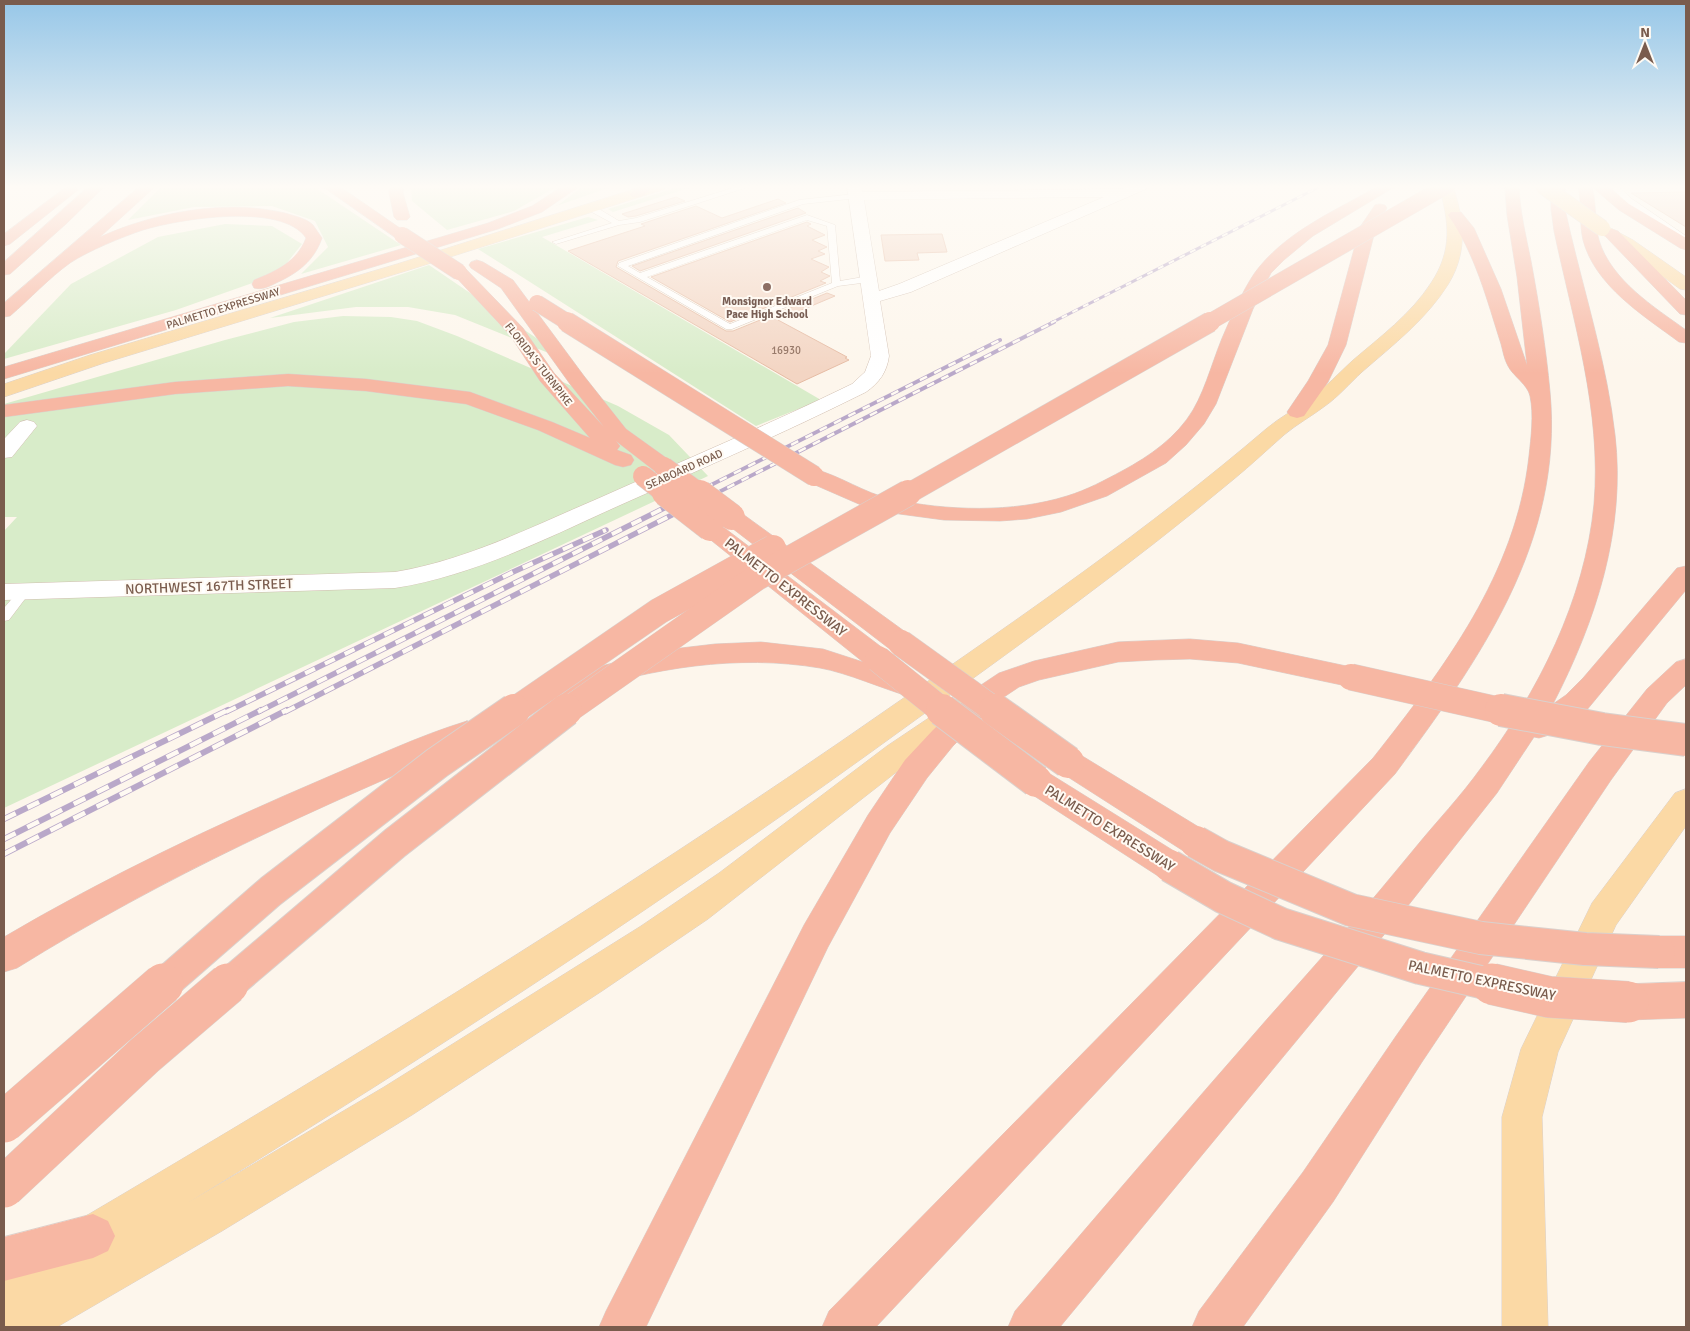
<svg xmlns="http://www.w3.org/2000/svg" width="1690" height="1331" viewBox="0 0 1690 1331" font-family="Signika,sans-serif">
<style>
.green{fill:#d8ecc9}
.building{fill:#f3d5c3;stroke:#e6bba3}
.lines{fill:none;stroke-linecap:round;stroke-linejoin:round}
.service-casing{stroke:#d1beb0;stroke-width:1}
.minor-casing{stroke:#d1beb0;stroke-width:1}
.primary-casing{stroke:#dad1cd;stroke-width:1}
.motorway-casing{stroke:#dad1cd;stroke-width:1}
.service{fill:#fff;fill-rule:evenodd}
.minor{fill:#fff;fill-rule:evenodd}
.primary{fill:#fbd9a5;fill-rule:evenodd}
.motorway{fill:#f7b7a3;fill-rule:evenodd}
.rail-far3-casing{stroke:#b9a8c9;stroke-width:3}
.rail-far2-casing{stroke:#b9a8c9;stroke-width:4}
.rail-far1-casing{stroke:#b9a8c9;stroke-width:5.5}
.rail-casing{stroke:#b9a8c9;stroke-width:6}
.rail-far3{stroke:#fffaf3;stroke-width:2;stroke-dasharray:6;stroke-linecap:butt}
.rail-far2{stroke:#fffaf3;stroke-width:2.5;stroke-dasharray:8;stroke-linecap:butt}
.rail-far1{stroke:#fffaf3;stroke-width:4;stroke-dasharray:11;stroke-linecap:butt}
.rail{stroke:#fffaf3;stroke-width:4.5;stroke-dasharray:13;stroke-linecap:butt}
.primary-bridge-casing{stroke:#dad1cd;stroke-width:17;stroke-linecap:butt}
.motorway-bridge-far4-casing{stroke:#dad1cd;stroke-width:17;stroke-linecap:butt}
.motorway-bridge-far3-casing{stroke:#dad1cd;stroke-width:21;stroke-linecap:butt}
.motorway-bridge-far2-casing{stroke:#dad1cd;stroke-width:27;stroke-linecap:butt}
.motorway-bridge-far1-casing{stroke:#dad1cd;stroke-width:34;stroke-linecap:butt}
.motorway-bridge-casing{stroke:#dad1cd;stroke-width:42;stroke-linecap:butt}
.primary-bridge{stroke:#fbd9a5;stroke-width:16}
.motorway-bridge-far4{stroke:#f7b7a3;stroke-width:16}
.motorway-bridge-far3{stroke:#f7b7a3;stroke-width:20}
.motorway-bridge-far2{stroke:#f7b7a3;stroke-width:26}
.motorway-bridge-far1{stroke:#f7b7a3;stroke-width:32}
.motorway-bridge{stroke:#f7b7a3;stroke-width:41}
.education-dot{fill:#8d6e63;stroke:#fffaf3;stroke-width:2}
.labels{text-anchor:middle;stroke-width:4;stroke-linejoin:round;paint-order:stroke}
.far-education-label{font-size:11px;font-weight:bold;fill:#785e54;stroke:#fffaf3}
.far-street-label{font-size:11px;fill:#7a5c4d;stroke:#fffaf3}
.number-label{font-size:11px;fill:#987a6a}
.street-label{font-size:14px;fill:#7a5c4d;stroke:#fffaf3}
</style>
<rect width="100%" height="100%" fill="#fdf6ec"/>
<g class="green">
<path d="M 162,186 L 313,186 L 401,245 L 301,274 L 328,247 L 315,221 L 272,206 L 194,207 L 128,220 Z"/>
<path d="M 411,186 L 558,186 L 514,211 L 447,230 L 412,201 Z"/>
<path d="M 583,186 L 614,186 L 556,206 L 557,206 Z"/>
<path d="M 681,186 L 695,186 L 613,212 L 608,209 Z"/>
<path d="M 588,217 L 598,220 L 542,237 L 821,400 L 756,426 L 478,249 Z"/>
<path d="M 225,224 L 272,226 L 302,244 L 278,274 L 176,310 L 4,359 L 4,354 L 71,284 L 158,237 Z"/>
<path d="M 429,265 L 573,363 L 455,315 L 408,307 L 356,307 L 270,318 Z"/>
<path d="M 343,316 L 391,317 L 417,321 L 457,336 L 618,406 L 669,435 L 708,476 L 4,808 L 4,531 L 17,517 L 4,517 L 4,404 L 225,340 L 294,322 Z"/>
</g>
<g class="building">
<path d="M 1686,192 L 1686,227 L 1631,193 Z"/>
<path d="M 676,197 L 685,201 L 636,216 L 628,217 L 622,214 Z"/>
<path d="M 778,199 L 786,203 L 618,261 L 616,267 L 726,331 L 733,331 L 827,293 L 835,296 L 778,320 L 847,357 L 845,358 L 849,360 L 797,384 L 568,251 L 645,226 L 641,224 L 696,206 L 722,218 Z"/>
<path d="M 798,208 L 806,213 L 640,271 L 632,266 Z"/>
<path d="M 807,222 L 811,224 L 807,226 L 825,235 L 812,240 L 827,247 L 818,251 L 825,254 L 811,259 L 829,267 L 821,272 L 830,276 L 820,281 L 826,283 L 730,322 L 651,277 Z"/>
<path d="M 942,234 L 947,252 L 917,253 L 919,260 L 885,261 L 881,235 Z"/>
</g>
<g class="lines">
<defs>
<g id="service">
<path d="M 739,186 L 751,186 L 640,222 L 619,225 L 556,244 L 552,242 L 612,223 L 588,210 L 588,206 L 594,206 L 619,221 L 636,218 Z"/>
<path d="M 1610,186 L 1618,186 L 1632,199 L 1686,236 L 1686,241 L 1626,203 Z"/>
<path d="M 855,194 L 859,196 L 858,198 L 803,204 L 628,266 L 640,273 L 807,215 L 835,225 L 840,281 L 869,276 L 873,279 L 869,282 L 838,286 L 732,329 L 726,329 L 618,266 L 619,263 L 799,200 ZM 807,220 L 827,226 L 832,283 L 730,324 L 647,277 Z"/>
<path d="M 25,587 L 31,591 L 9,620 L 4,621 L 4,608 L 21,588 Z"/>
</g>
<g id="minor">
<path d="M 847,186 L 861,186 L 862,192 L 1122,189 L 1128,186 L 1148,186 L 1146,189 L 911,292 L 880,301 L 889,356 C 887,372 879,383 866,392 C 784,433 701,469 618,506 C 545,539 475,575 395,588 L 4,600 L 4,584 L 395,572 C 467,560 531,527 597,499 C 682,461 768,425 852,384 L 865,372 L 871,356 ZM 1104,197 L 899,284 L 879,291 L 864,200 Z"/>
<path d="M 27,420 L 34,422 L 37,426 L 12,457 L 4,458 L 4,439 L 20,422 Z"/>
</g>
<g id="primary">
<path d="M 644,186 L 667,186 L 665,189 L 409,270 L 104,363 L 4,397 L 4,384 L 90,355 L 397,264 Z"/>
<path d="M 1439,186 L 1453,186 C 1464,220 1468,251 1449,283 C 1427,319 1393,345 1362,372 C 1350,383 1338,397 1325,406 C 1312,416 1297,424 1284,435 C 1267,450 1251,465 1234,479 C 1131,565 1022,643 914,721 C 679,892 437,1051 189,1202 L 384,1087 L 641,926 L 719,873 L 887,746 L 957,699 L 967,696 L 977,699 L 981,707 L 977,715 L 908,763 L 708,919 L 602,991 L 412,1115 L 222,1231 L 57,1327 L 4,1327 L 4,1264 C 307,1087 607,905 895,704 C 1021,617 1149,529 1266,429 C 1280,417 1296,409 1311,398 C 1326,387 1339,373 1352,361 C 1380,337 1411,314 1431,283 C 1453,250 1449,222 1439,186 Z"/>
<path d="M 1603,224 L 1633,240 L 1686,277 L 1686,290 L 1680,289 L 1621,246 L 1598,232 L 1595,229 L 1598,226 Z"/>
<path d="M 1686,789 L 1686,826 L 1616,925 L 1558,1052 L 1542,1117 L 1548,1327 L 1502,1327 L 1502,1117 L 1521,1049 L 1592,903 L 1675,793 Z"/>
</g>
<g id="motorway">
<path d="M 89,186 L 105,186 L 66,224 L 10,274 L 4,275 L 4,262 Z"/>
<path d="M 140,186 L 156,186 L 100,237 C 155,212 226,199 285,213 C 294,216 306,218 313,225 C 316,229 319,234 322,238 C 314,261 298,273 276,283 C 268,287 262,290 254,288 L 252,284 L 254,280 C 276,271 297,262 306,238 C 282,202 179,219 143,230 C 122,237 88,251 70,263 C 49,278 30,299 10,316 L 4,317 L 4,303 Z"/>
<path d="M 322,186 L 339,186 L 410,235 L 408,238 L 396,238 Z"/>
<path d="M 390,186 L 404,186 L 403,193 L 410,217 L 407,220 L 397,220 L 394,217 L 389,193 Z"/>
<path d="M 563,186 L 580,186 L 542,212 L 498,229 L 4,379 L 4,367 L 488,223 L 532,206 Z"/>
<path d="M 637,186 L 652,186 C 647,194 641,199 632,197 L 630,194 Z"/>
<path d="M 1378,186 L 1396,186 L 1313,236 L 1284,260 L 1271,273 L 1253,309 L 1216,404 L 1204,424 L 1186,445 L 1166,463 L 1107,496 L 1061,512 L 1027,519 L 1000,521 L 944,520 L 892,513 L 861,505 L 806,481 L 803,476 L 806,471 L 814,469 C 841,476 864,493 891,499 C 947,511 1013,513 1067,496 C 1087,490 1105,480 1122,471 C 1150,456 1177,437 1193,410 C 1207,386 1214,355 1226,329 C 1234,311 1247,281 1260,266 C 1291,229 1337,210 1378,186 Z"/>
<path d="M 1505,186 L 1519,186 C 1520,212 1526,236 1531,261 C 1539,304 1546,348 1550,392 C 1564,542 1479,660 1395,774 L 876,1327 L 822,1327 L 829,1311 L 1373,758 C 1444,668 1516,574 1529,456 C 1531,437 1534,415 1530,396 C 1528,385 1513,376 1508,366 C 1504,359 1503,351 1501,344 C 1487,300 1475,253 1448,215 L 1451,212 L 1461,212 L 1474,228 L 1501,289 L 1527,365 L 1517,277 L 1507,215 Z"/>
<path d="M 1551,186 L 1565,186 L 1565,209 L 1570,231 C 1586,299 1607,365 1615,435 C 1626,529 1596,621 1553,704 L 1566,695 L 1583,678 L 1677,568 L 1686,566 L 1686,590 L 1586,711 L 1549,735 L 1539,738 L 1534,737 L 1497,793 L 1407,907 L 1060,1327 L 1008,1327 L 1015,1311 C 1099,1213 1183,1115 1268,1018 C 1318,962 1368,906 1415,848 C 1437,821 1461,796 1481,768 C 1538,692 1585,600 1594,504 C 1602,411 1573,321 1554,231 L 1551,209 Z"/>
<path d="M 1578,186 L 1608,186 L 1629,204 L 1686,238 L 1686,250 L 1680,248 L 1619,210 L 1592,187 C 1597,204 1594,223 1599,240 C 1611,280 1654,307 1686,330 L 1686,343 L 1679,342 C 1644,316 1595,286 1583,240 C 1579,223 1582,204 1578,186 Z"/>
<path d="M 66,187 L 76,187 L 78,190 L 10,244 L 4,246 L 4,234 Z"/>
<path d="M 1380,204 L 1385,205 L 1387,208 L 1376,227 L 1346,345 L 1328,382 L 1304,416 L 1297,418 L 1290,416 L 1287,412 L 1308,381 L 1328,345 L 1360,227 L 1375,205 Z"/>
<path d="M 1612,229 L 1618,231 L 1686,300 L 1686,315 L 1680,314 L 1606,237 L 1604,234 L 1606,231 Z"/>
<path d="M 477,260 L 483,262 L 513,280 L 584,376 L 626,429 L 672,462 L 675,467 L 672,472 L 664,474 L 656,472 L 616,441 L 620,446 L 617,450 L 631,455 L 634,460 L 631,465 L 623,467 L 615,465 L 538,430 L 466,404 L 366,391 L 288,386 L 175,394 L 4,417 L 4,405 L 175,382 L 288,374 L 366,379 L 470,392 L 552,422 L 590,438 L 540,381 L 510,335 L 451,272 L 453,268 L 465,268 L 523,328 L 554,373 L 604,427 L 570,384 L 501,288 L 471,268 L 469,265 L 471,262 Z"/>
<path d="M 732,510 L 740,512 L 911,636 L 914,643 L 911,650 L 901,652 L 891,650 L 724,522 L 720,517 L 724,512 Z"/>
<path d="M 710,521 L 718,523 L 888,652 L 892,659 L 888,666 L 882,668 L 921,680 L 925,687 L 921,694 L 911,697 C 883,689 848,673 820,668 C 737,654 652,668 572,694 C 562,697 554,702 544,705 L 534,702 L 530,695 L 534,688 L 562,676 L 664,650 L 715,644 L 761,642 L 823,649 L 863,662 L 702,533 L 698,528 L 702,523 Z"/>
<path d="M 1190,639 L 1238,643 L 1351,667 L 1361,670 L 1365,677 L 1361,684 L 1351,687 L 1238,663 L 1190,659 L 1155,660 L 1118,662 L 1039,680 L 1019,687 L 998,701 L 953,746 L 927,778 L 890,833 L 828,947 L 646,1327 L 599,1327 L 606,1311 L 804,925 L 868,815 L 905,760 L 933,730 L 978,687 L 999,673 L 1034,661 L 1118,642 Z"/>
<path d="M 1686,659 L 1686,685 L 1667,703 L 1611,780 L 1422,1062 L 1333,1202 L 1243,1327 L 1192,1327 L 1199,1311 L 1303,1172 L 1396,1036 L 1589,762 L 1647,689 L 1676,662 Z"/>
<path d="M 467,721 L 477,724 L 482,732 L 477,740 C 317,807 165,876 17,968 L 4,972 L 4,937 C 106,877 213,826 323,779 C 370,759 418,736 467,721 Z"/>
<path d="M 1068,750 L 1079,754 L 1207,832 L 1212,842 L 1207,852 L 1196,856 L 1185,852 L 1057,770 L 1053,762 L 1057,754 Z"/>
<path d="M 1036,769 L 1047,772 L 1182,856 L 1187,866 L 1182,876 L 1170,880 L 1158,876 L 1025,790 L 1021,781 L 1025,772 Z"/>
<path d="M 1659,936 L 1686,936 L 1686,968 L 1659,968 L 1646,964 L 1641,952 L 1646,940 Z"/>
<path d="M 1686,982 L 1686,1018 L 1628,1020 L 1615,1015 L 1610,1002 L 1615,989 L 1628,984 Z"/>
<path d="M 93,1214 L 108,1221 L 115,1236 L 108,1251 L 93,1258 L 4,1281 L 4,1237 Z"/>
</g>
</defs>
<use href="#service" class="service-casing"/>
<use href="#minor" class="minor-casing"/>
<use href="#primary" class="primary-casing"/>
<use href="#motorway" class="motorway-casing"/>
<use href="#service" class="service"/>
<use href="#minor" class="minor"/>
<use href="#primary" class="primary"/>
<use href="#motorway" class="motorway"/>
<defs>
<path id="rail-far3" d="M 1051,323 L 1321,186"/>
<g id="rail-far2">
<path d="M 691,495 L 1000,340"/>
<path d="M 713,495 L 1054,322"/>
</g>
<g id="rail-far1">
<path d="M 226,712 L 513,572 L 606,530"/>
<path d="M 258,712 L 694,493"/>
<path d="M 285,712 L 715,493"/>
</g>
<g id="rail">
<path d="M 4,819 L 228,710"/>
<path d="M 4,839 L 261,710"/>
<path d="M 4,854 L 287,710"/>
</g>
</defs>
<use href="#rail-far3" class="rail-far3-casing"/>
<use href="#rail-far2" class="rail-far2-casing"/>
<use href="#rail-far1" class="rail-far1-casing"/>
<use href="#rail" class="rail-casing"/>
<use href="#rail-far3" class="rail-far3"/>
<use href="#rail-far2" class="rail-far2"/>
<use href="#rail-far1" class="rail-far1"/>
<use href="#rail" class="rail"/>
<defs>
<path id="primary-bridge" d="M 1543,186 L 1602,228"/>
<g id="motorway-bridge-far4">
<path d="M 402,235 L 459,272"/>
<path d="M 537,303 L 569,323"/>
<path d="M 1208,323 L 1446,186"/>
</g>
<g id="motorway-bridge-far3">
<path d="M 567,322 L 814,476"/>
<path d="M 664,467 L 702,495"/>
<path d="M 643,476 L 667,495"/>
<path d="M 906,495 L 1210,322"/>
</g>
<g id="motorway-bridge-far2">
<path d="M 665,493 L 710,528"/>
<path d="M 700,493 L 732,517"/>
<path d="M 901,643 L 997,712"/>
<path d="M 878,659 L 944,712"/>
<path d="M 1351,677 L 1507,712"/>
<path d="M 512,712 L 659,611 L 773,548"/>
<path d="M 565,712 L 756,578 L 908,493"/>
</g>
<g id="motorway-bridge-far1">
<path d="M 942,710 L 1036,781"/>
<path d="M 995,710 L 1068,762"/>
<path d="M 1501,710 L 1602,729 L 1686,740"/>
<path d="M 1196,842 L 1221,856 L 1351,910 L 1481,938 L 1585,949 L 1659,952"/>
<path d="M 1170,866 L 1223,897 L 1281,924 L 1420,968 L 1498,986"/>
<path d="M 162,986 L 271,891 L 437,763 L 514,710"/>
<path d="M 227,986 L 395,843 L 566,710"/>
</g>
<g id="motorway-bridge">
<path d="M 1492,984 L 1549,997 L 1628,1002"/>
<path d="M 4,1122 L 163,984"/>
<path d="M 4,1187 L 145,1055 L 228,984"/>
</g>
</defs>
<use href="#primary-bridge" class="primary-bridge-casing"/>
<use href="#motorway-bridge-far4" class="motorway-bridge-far4-casing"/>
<use href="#motorway-bridge-far3" class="motorway-bridge-far3-casing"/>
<use href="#motorway-bridge-far2" class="motorway-bridge-far2-casing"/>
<use href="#motorway-bridge-far1" class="motorway-bridge-far1-casing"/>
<use href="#motorway-bridge" class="motorway-bridge-casing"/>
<use href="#primary-bridge" class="primary-bridge"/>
<use href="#motorway-bridge-far4" class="motorway-bridge-far4"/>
<use href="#motorway-bridge-far3" class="motorway-bridge-far3"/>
<use href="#motorway-bridge-far2" class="motorway-bridge-far2"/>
<use href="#motorway-bridge-far1" class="motorway-bridge-far1"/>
<use href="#motorway-bridge" class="motorway-bridge"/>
</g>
<linearGradient id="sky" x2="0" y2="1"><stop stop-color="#97c7e8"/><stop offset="0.5" stop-color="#fefbf6"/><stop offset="1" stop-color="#fefbf6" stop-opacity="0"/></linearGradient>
<rect width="1690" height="373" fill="url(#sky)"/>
<circle class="education-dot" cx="767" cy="287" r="5"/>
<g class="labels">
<g class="far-education-label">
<text x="767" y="305">Monsignor Edward<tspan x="767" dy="13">Pace High School</tspan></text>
</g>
<g class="far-street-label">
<text transform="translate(223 308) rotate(-17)" y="4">PALMETTO EXPRESSWAY</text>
<text transform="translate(539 364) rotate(52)" y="4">FLORIDA'S TURNPIKE</text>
<text transform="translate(684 469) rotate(-24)" y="4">SEABOARD ROAD</text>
</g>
<g class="number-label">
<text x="786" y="354">16930</text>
</g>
<g class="street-label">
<text transform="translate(209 586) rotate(-2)" y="5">NORTHWEST 167TH STREET</text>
<text transform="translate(786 587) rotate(38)" y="5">PALMETTO EXPRESSWAY</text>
<text transform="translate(1110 828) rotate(32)" y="5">PALMETTO EXPRESSWAY</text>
<text transform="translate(1482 980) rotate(12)" y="5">PALMETTO EXPRESSWAY</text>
</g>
</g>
<rect width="1690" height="1331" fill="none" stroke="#7a5c4d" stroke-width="10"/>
<g transform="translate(1645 45)" stroke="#fffaf3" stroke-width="4" paint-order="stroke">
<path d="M0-4L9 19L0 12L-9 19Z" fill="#7a5c4d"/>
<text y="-8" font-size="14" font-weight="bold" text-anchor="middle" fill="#7a5c4d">N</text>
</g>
</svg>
